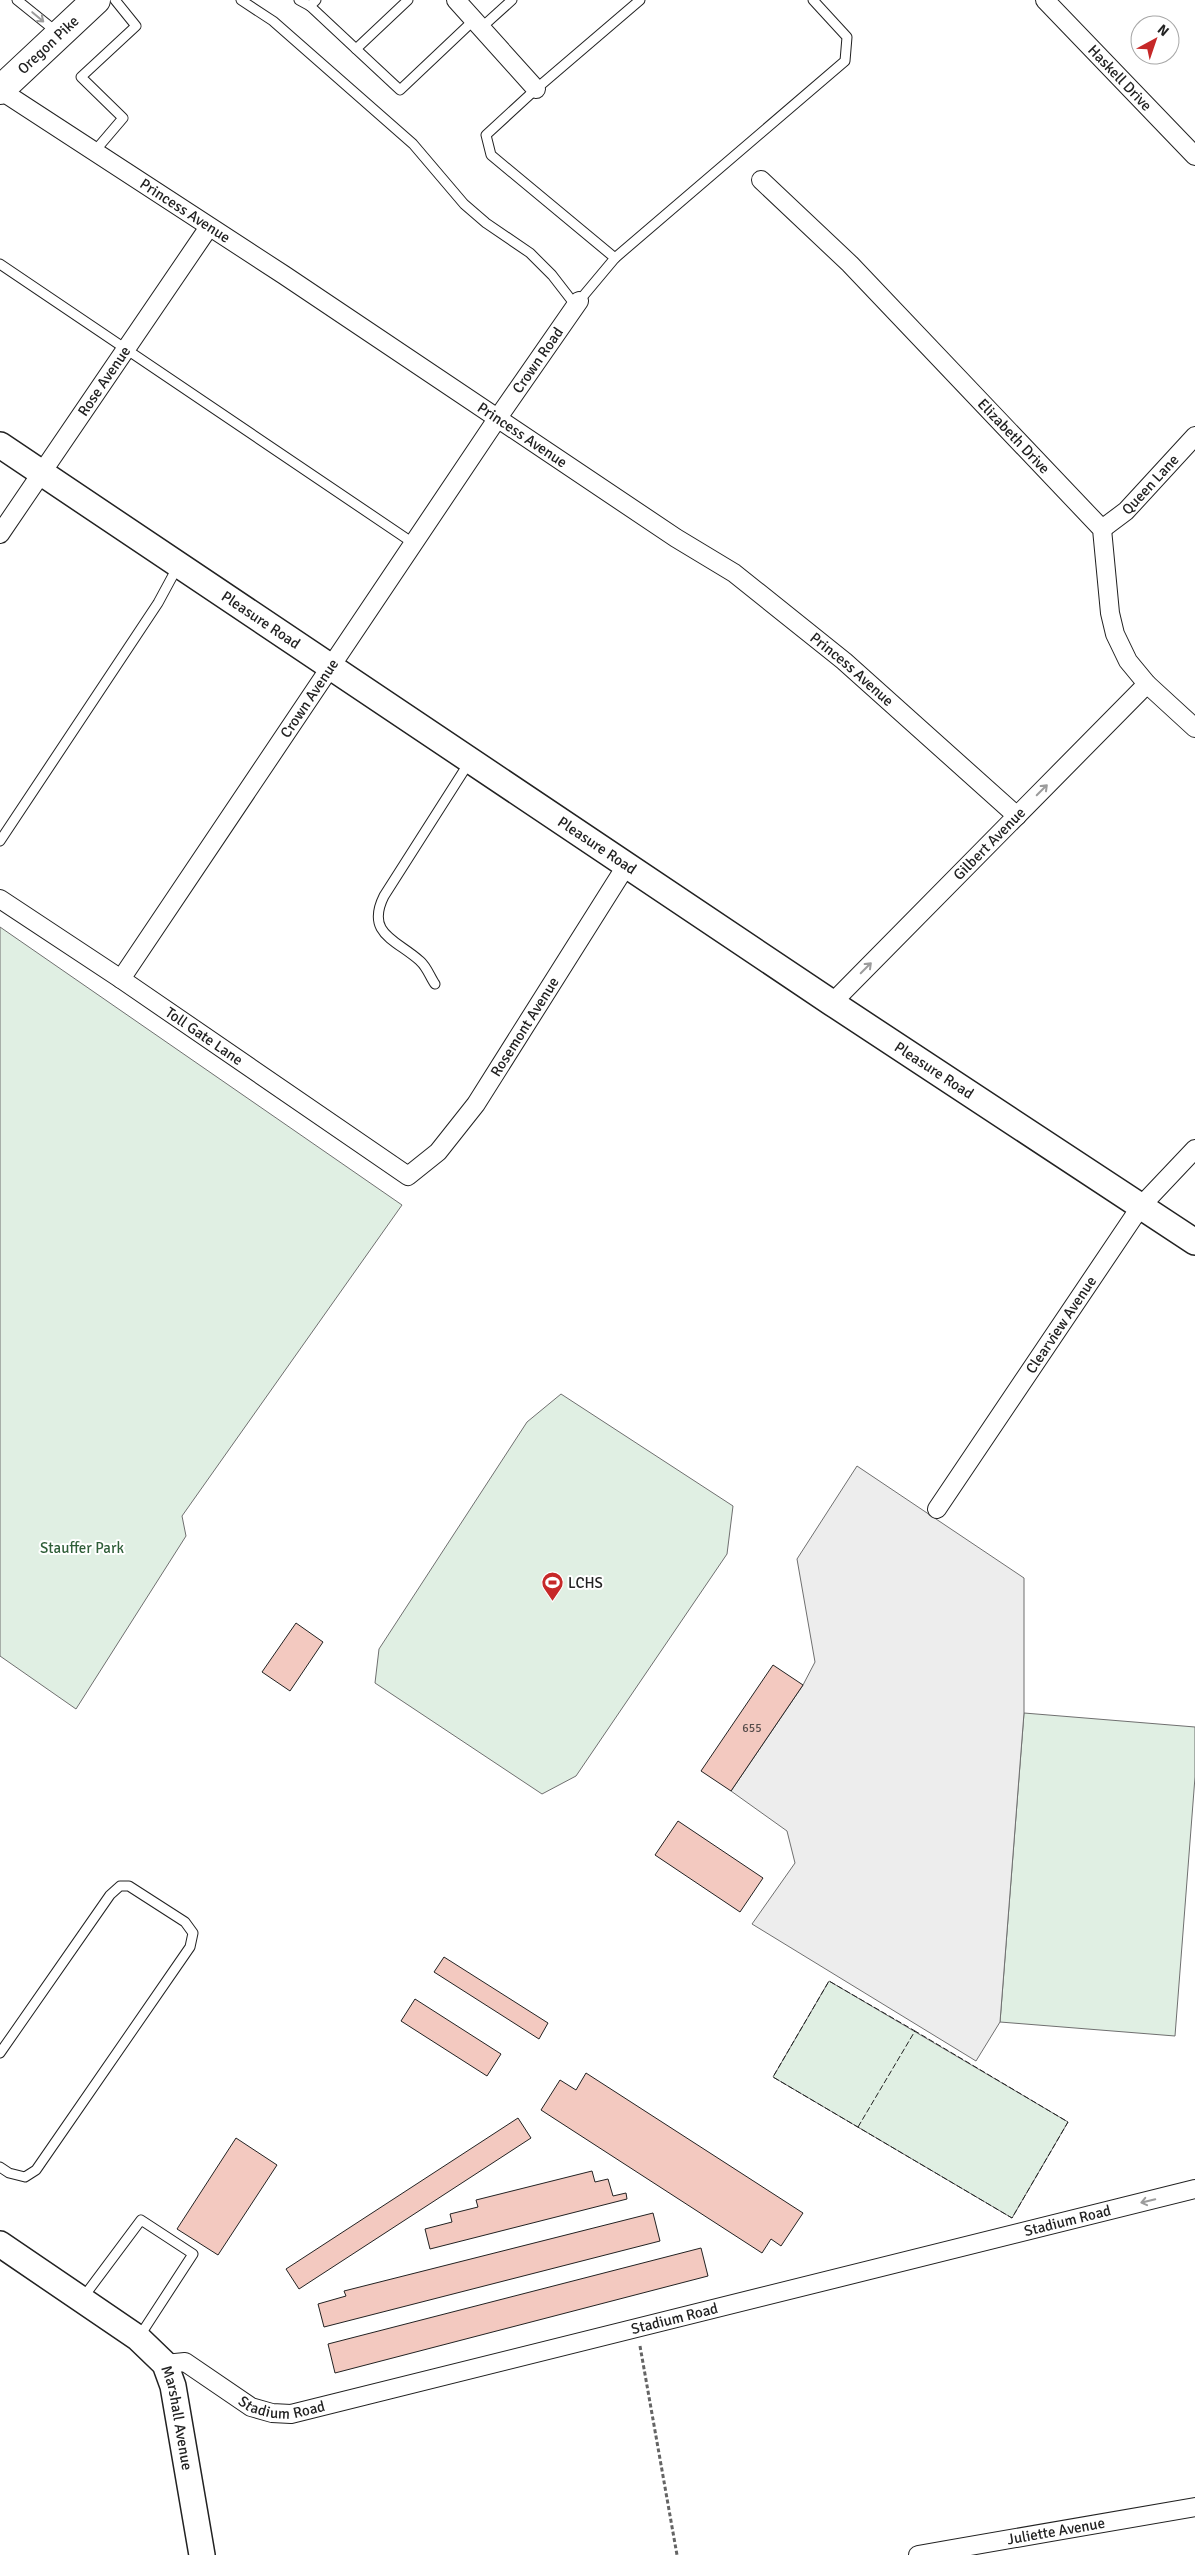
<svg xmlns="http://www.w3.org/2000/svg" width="1195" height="2555" viewBox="0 0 1195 2555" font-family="Signika,sans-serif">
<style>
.green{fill:#e0efe3;stroke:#6f6f6f}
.parking{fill:#ededed;stroke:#6f6f6f}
.building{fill:#f3c9c0;stroke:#222}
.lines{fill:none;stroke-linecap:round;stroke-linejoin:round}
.lane-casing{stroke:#222;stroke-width:11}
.street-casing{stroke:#222;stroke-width:20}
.secondary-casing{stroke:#222;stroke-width:28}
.highway-casing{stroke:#222;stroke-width:30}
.path{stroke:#646464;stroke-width:3;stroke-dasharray:4 2.5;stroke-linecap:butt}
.lane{stroke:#fff;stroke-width:9}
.street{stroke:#fff;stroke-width:18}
.secondary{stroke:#fff;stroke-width:25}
.highway{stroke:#fff;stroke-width:28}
.fence{stroke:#222;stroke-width:1;stroke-dasharray:6 2.5;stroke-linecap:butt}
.oneway{stroke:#9c9c9c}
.labels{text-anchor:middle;stroke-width:4;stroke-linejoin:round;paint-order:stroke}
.number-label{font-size:12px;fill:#564c4a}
.street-label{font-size:15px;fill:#222;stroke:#fff}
.park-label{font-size:15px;fill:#2f5e38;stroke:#fff}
.poi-label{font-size:15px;fill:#222;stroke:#fff;text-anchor:start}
</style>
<rect width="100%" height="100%" fill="#fff"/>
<g class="green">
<path d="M 0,927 L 402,1205 L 182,1516 L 186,1536 L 76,1709 L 0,1656 Z"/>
<path d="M 561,1394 L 733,1506 L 727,1554 L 576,1776 L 542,1794 L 375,1683 L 379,1649 L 527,1422 Z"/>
<path d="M 1024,1713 L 1195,1727 L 1195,1777 L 1175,2036 L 1000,2022 Z"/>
<path d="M 829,1981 L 1068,2122 L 1012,2218 L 773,2077 Z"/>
</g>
<path class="parking" d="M 857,1466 L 1024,1578 L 1024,1713 L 1000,2022 L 976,2061 L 752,1924 L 795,1863 L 787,1831 L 731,1791 L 803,1685 L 815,1662 L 797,1559 Z"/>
<g class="building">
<path d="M 296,1623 L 323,1642 L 290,1691 L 262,1672 Z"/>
<path d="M 773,1665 L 803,1685 L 731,1791 L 701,1771 Z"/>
<path d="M 678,1821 L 763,1878 L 740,1912 L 655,1855 Z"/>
<path d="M 444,1957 L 548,2023 L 539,2039 L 434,1972 Z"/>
<path d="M 415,1999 L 501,2054 L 487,2076 L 401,2021 Z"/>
<path d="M 586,2073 L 803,2213 L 781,2246 L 771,2239 L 762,2253 L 541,2110 L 560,2080 L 576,2090 Z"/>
<path d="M 518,2118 L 531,2138 L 299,2289 L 286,2269 Z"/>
<path d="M 236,2138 L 277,2165 L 218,2255 L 177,2229 Z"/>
<path d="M 592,2171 L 595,2182 L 608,2179 L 613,2196 L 626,2193 L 627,2199 L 430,2249 L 425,2229 L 452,2222 L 450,2214 L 478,2207 L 476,2200 Z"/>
<path d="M 653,2213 L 660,2241 L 324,2327 L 318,2304 L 346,2296 L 344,2291 Z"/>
<path d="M 701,2248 L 708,2276 L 335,2373 L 328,2344 Z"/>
</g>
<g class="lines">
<defs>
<g id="lane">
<path d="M 17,0 L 58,33"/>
<path d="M 241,0 L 273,21 L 413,144 L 464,204 L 486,223 L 530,253 L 552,275 L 576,306"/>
<path d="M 299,0 L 310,6"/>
<path d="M 316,0 L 310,6 L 356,49 L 408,0"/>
<path d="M 481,28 L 512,0"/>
<path d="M 356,49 L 400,90 L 474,20"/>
<path d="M 94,152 L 123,118 L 81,77 L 136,26 L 115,0"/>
<path d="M 615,258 L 845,61 L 847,37 L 813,0"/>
<path d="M 0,264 L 413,543"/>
<path d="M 579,301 L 615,258 L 491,155 L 486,135 L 536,89 L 640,0"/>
<path d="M 0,841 L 158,603 L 178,566"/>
<path d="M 435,984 C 430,977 427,967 420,961 C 397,940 365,934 384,896 L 470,761"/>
<path d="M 0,2053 L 110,1895 L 120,1886 L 129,1886 L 185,1922 L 193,1933 L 190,1947 L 36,2170 L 25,2177 L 9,2173 L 0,2167"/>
<path d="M 82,2299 L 141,2220 L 193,2254 L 139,2337"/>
</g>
<g id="street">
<path d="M 456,0 L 536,89"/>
<path id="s1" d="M 1045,0 L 1195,156"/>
<path id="s2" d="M 0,90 L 284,275 L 676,538 L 734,573 L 844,661 L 1017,816"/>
<path id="s3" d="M 761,180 L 850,264 L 1102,529 L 1110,613 L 1115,634 L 1128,661 L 1147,684 L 1195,728"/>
<path id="s4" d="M 1102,529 L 1126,511 L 1195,436"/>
<path id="s5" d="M 0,534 L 209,227"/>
<path id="s6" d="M 0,899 L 121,979 L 408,1176 L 438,1152 L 476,1104 L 626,866"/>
<path id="s7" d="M 121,979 L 497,419 L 579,301"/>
<path id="s8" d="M 832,1003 L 1147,684"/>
<path id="s9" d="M 937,1509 L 1141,1206 L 1195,1149"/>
<path id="s10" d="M 165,2364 L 185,2362 L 251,2407 L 272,2413 L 291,2414 L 1195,2189"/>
<path id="s11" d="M 918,2555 L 1195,2507"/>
</g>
<g id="secondary">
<path id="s12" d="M 0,445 L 832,1003 L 1195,1242"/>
<path id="s13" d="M 0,2244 L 138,2338 L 165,2364 L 173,2386 L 202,2555"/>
</g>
<g id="highway">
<path id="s14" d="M 0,90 L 96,0"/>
</g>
</defs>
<use href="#lane" class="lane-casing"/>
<use href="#street" class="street-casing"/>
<use href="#secondary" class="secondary-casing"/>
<use href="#highway" class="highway-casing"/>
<path class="path" d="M 640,2346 L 677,2555"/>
<use href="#lane" class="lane"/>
<use href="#street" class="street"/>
<use href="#secondary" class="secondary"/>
<use href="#highway" class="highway"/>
<path class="fence" d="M 858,2127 L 915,2031 L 829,1981 L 773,2077 L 1012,2218 L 1068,2122 L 915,2031"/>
</g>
<defs><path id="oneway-shaft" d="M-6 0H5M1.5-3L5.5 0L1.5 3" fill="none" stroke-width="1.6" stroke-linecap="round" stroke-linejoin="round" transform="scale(1.25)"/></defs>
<g class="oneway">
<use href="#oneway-shaft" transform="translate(38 17) rotate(40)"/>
<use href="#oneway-shaft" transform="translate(1042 790) rotate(-45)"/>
<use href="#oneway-shaft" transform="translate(866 968) rotate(-45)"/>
<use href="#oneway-shaft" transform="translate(1148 2201) rotate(166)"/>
</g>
<defs>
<symbol id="stadium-pin" viewBox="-11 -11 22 30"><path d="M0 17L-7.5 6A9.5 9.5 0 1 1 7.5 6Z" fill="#c62828" stroke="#fff"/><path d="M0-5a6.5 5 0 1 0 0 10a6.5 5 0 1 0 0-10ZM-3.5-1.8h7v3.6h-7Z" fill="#fff"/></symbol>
</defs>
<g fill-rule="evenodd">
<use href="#stadium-pin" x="540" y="1570" width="25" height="34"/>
</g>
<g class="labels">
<g class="number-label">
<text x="752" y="1732">655</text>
</g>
<g class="street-label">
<text dy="5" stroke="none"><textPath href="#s14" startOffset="66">Oregon Pike</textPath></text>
<text dy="5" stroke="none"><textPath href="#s1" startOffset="108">Haskell Drive</textPath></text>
<text dy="5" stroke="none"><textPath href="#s2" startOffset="221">Princess Avenue</textPath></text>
<text dy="5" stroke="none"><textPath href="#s7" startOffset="746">Crown Road</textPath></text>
<text dy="5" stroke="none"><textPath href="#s5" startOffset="185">Rose Avenue</textPath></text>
<text dy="5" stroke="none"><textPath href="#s3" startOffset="360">Elizabeth Drive</textPath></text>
<text dy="5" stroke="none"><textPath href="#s2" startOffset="626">Princess Avenue</textPath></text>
<text dy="5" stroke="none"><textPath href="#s4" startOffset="66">Queen Lane</textPath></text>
<text dy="5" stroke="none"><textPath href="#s12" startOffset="314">Pleasure Road</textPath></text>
<text dy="5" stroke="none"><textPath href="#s2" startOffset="1031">Princess Avenue</textPath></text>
<text dy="5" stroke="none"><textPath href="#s7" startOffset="338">Crown Avenue</textPath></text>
<text dy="5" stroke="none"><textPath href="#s8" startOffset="224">Gilbert Avenue</textPath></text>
<text dy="5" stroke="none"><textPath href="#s12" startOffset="719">Pleasure Road</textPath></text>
<text dy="5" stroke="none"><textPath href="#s6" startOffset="684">Rosemont Avenue</textPath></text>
<text dy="5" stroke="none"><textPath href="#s6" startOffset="246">Toll Gate Lane</textPath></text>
<text dy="5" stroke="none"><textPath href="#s12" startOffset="1124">Pleasure Road</textPath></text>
<text dy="5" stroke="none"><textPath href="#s9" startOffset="222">Clearview Avenue</textPath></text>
<text dy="5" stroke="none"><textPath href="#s10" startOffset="941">Stadium Road</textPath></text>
<text dy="5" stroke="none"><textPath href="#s10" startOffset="536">Stadium Road</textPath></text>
<text dy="5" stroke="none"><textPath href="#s10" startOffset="131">Stadium Road</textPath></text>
<text dy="5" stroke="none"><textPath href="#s13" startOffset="260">Marshall Avenue</textPath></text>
<text dy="5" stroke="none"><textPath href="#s11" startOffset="140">Juliette Avenue</textPath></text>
</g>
<g class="park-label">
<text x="82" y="1553">Stauffer Park</text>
</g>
<g class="poi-label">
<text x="568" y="1588">LCHS</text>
</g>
</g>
<g transform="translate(1155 40) rotate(40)"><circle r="24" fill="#ffffff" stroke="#a7a7a7"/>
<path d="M0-4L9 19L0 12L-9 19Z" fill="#c62828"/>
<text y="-8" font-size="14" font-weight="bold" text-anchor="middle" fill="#222222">N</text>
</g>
</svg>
